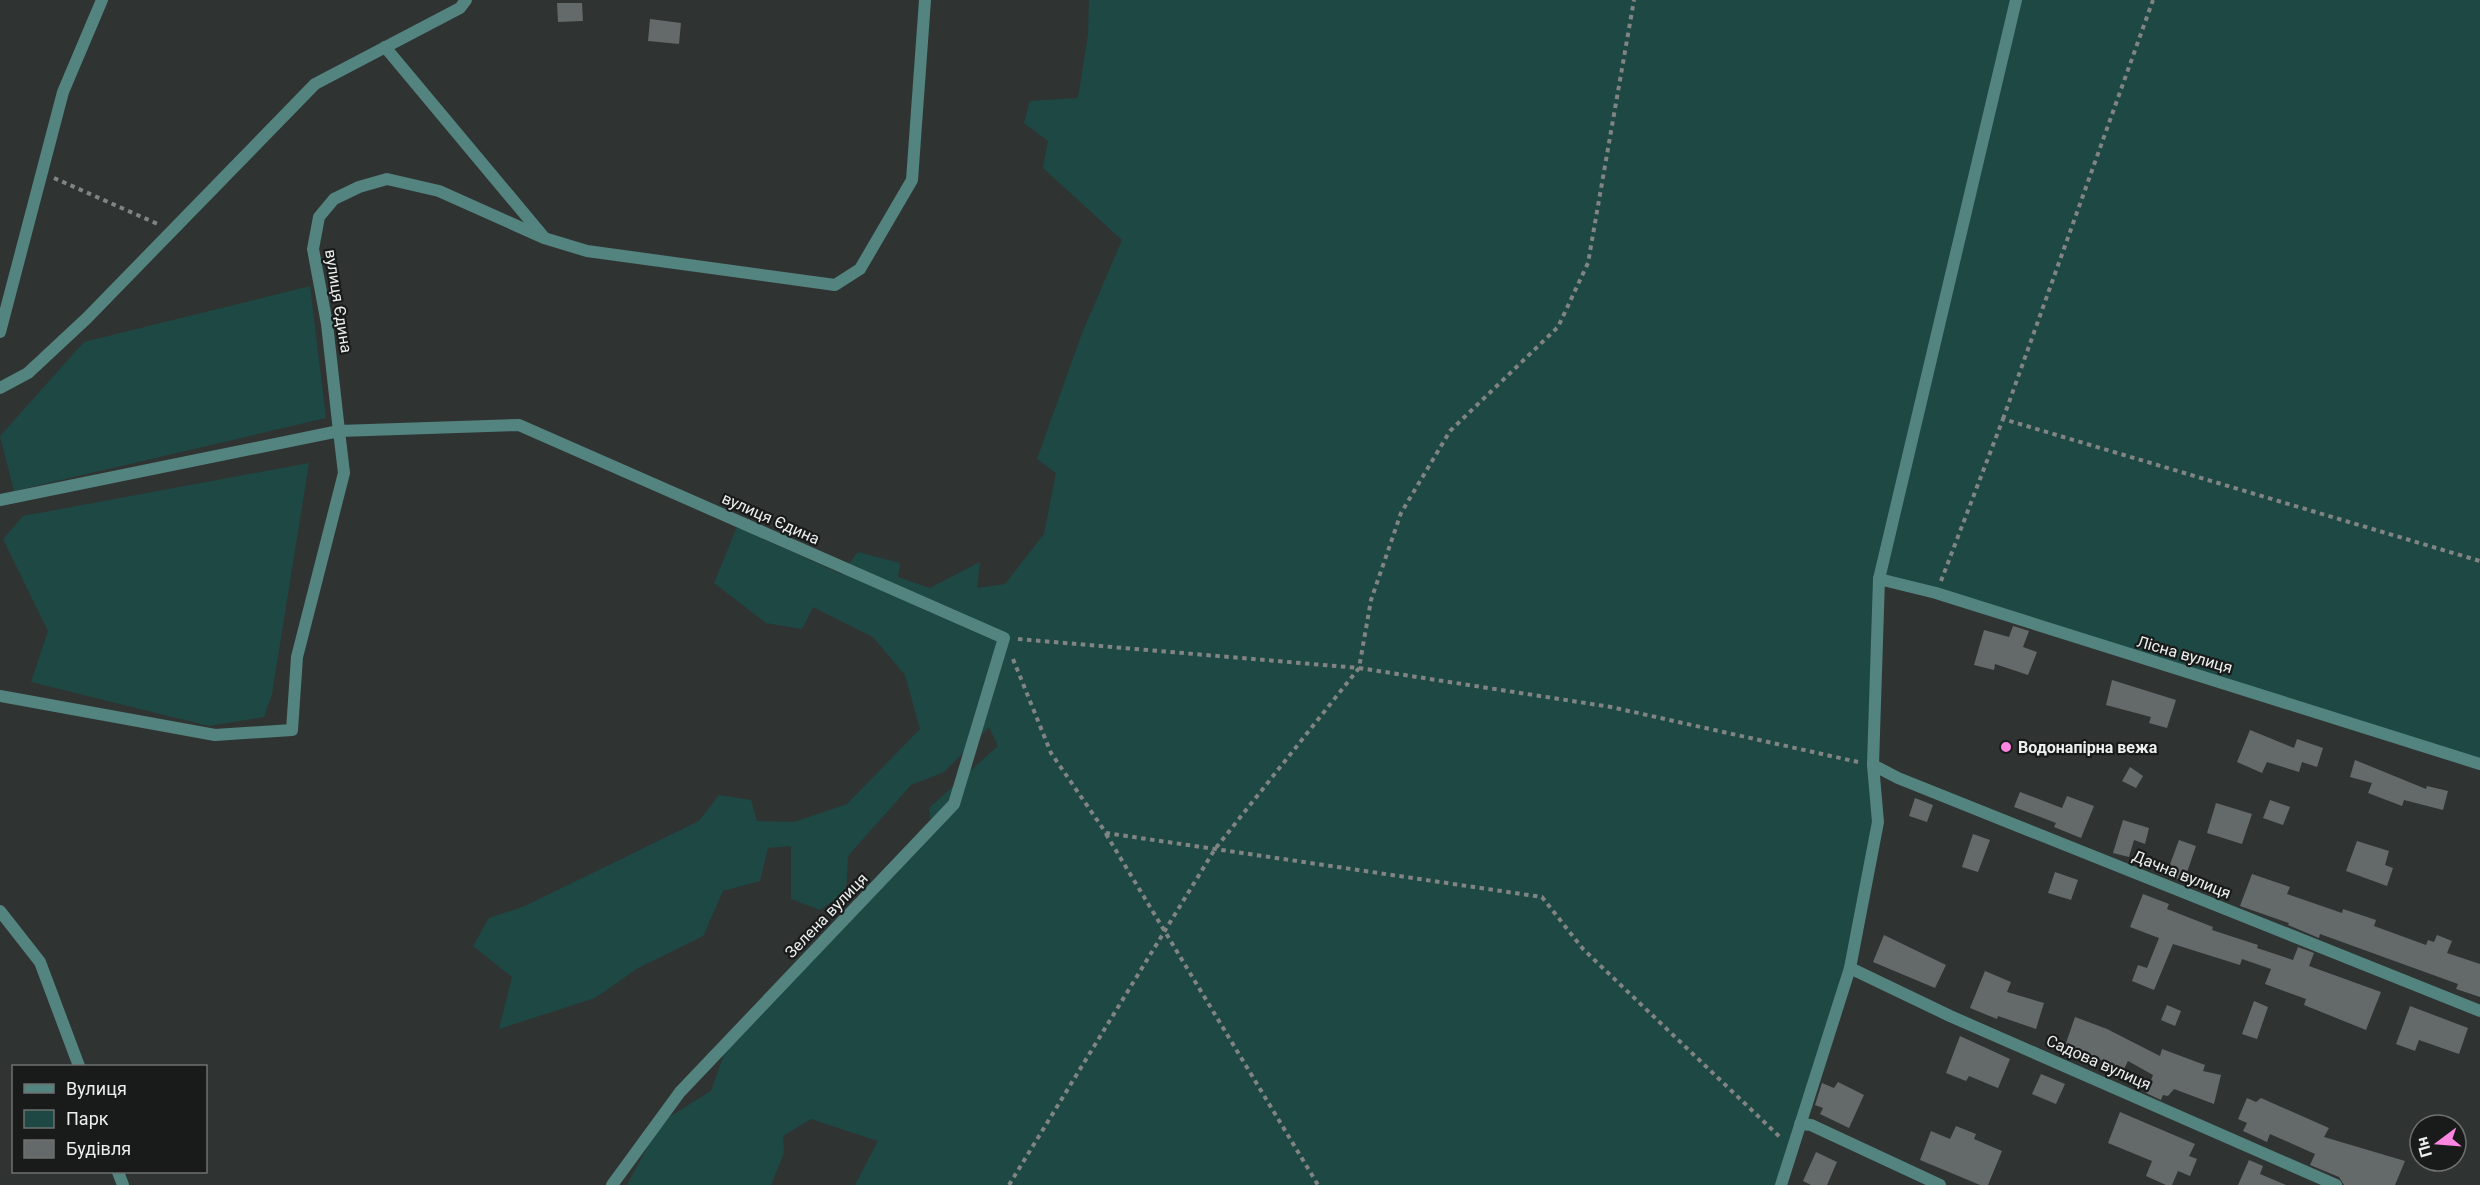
<svg xmlns="http://www.w3.org/2000/svg" width="2480" height="1185" viewBox="0 0 2480 1185" font-family="Roboto,sans-serif">
<style>
.green{fill:#1e4844}
.building{fill:#646a69}
.lines{fill:none;stroke-linecap:round;stroke-linejoin:round}
.path{stroke:#808483;stroke-width:4;stroke-dasharray:4.5 4.5;stroke-linecap:butt}
.street{stroke:#53847f;stroke-width:12}
.poi-dot{fill:#fd86e1;stroke:#191b1b;stroke-width:2}
.labels{text-anchor:middle;stroke-width:4.5;stroke-linejoin:round;paint-order:stroke}
.street-label{font-size:16px;fill:#ebefee;stroke:#191b1b}
.poi-label{font-size:16px;font-weight:bold;fill:#ebefee;stroke:#191b1b;text-anchor:start}
</style>
<rect width="100%" height="100%" fill="#2f3433"/>
<g class="green">
<path d="M 1089,0 L 2480,0 L 2480,764 L 1879,579 L 1878,822 L 1850,968 L 1781,1185 L 855,1185 L 878,1141 L 811,1119 L 783,1136 L 784,1153 L 771,1185 L 627,1185 L 661,1122 L 711,1091 L 730,1038 L 896,874 L 931,821 L 929,808 L 998,746 L 989,727 L 944,772 L 911,785 L 848,856 L 846,892 L 820,910 L 791,899 L 791,846 L 768,848 L 760,881 L 723,891 L 703,936 L 638,968 L 595,998 L 499,1029 L 512,977 L 473,946 L 489,918 L 525,906 L 699,821 L 719,795 L 751,800 L 757,821 L 794,822 L 847,804 L 920,729 L 905,675 L 873,637 L 813,607 L 802,629 L 766,623 L 714,583 L 737,527 L 841,574 L 858,552 L 900,563 L 898,577 L 930,588 L 980,562 L 977,588 L 1005,584 L 1044,534 L 1056,473 L 1037,459 L 1081,336 L 1122,240 L 1043,168 L 1048,141 L 1024,123 L 1030,101 L 1078,98 L 1088,35 Z"/>
<path d="M 310,286 L 326,418 L 14,491 L 0,436 L 84,342 Z"/>
<path d="M 309,463 L 272,694 L 264,717 L 209,726 L 31,682 L 48,631 L 3,539 L 23,516 Z"/>
</g>
<g class="building">
<path d="M 557,3 L 582,3 L 583,21 L 558,22 Z"/>
<path d="M 650,19 L 681,23 L 679,44 L 648,41 Z"/>
<path d="M 2013,626 L 2029,631 L 2023,647 L 2037,652 L 2028,675 L 1995,664 L 1994,670 L 1974,665 L 1984,630 L 2009,637 Z"/>
<path d="M 2112,680 L 2176,700 L 2167,728 L 2149,723 L 2151,717 L 2106,705 Z"/>
<path d="M 2250,730 L 2294,748 L 2297,739 L 2323,748 L 2317,767 L 2302,762 L 2299,772 L 2267,762 L 2262,773 L 2237,762 Z"/>
<path d="M 2355,760 L 2426,789 L 2427,786 L 2448,791 L 2443,810 L 2404,800 L 2402,806 L 2368,793 L 2372,783 L 2350,777 Z"/>
<path d="M 2130,767 L 2143,776 L 2136,788 L 2122,781 Z"/>
<path d="M 2020,792 L 2062,808 L 2067,796 L 2094,806 L 2081,838 L 2054,827 L 2056,823 L 2014,807 Z"/>
<path d="M 1915,798 L 1933,805 L 1927,822 L 1909,816 Z"/>
<path d="M 2270,800 L 2290,807 L 2283,825 L 2263,818 Z"/>
<path d="M 2216,803 L 2252,814 L 2242,844 L 2207,833 Z"/>
<path d="M 2123,820 L 2149,828 L 2145,844 L 2134,840 L 2129,857 L 2113,853 Z"/>
<path d="M 1973,834 L 1990,840 L 1978,872 L 1962,867 Z"/>
<path d="M 2179,840 L 2196,846 L 2184,881 L 2166,875 Z"/>
<path d="M 2357,841 L 2389,851 L 2385,865 L 2393,868 L 2387,886 L 2346,871 Z"/>
<path d="M 2055,872 L 2078,880 L 2071,900 L 2048,893 Z"/>
<path d="M 2252,874 L 2290,887 L 2287,894 L 2342,913 L 2343,909 L 2376,920 L 2374,926 L 2426,945 L 2428,940 L 2434,942 L 2437,935 L 2452,941 L 2447,953 L 2480,964 L 2480,997 L 2456,989 L 2458,984 L 2320,934 L 2319,938 L 2288,925 L 2289,923 L 2240,906 Z"/>
<path d="M 2143,894 L 2169,904 L 2167,909 L 2213,927 L 2212,930 L 2258,945 L 2257,948 L 2293,960 L 2298,947 L 2314,953 L 2309,966 L 2381,992 L 2366,1030 L 2304,1005 L 2306,999 L 2265,984 L 2271,969 L 2242,959 L 2240,965 L 2173,944 L 2154,990 L 2132,981 L 2138,965 L 2147,968 L 2159,938 L 2130,927 Z"/>
<path d="M 1884,935 L 1946,965 L 1935,988 L 1873,962 Z"/>
<path d="M 1985,971 L 2011,982 L 2007,992 L 2044,1003 L 2036,1029 L 1998,1016 L 1997,1019 L 1970,1008 Z"/>
<path d="M 2254,1001 L 2268,1007 L 2257,1039 L 2242,1034 Z"/>
<path d="M 2167,1005 L 2181,1011 L 2175,1026 L 2161,1020 Z"/>
<path d="M 2410,1006 L 2468,1028 L 2459,1054 L 2419,1040 L 2415,1051 L 2396,1044 Z"/>
<path d="M 2075,1017 L 2107,1029 L 2160,1056 L 2162,1049 L 2205,1065 L 2203,1071 L 2221,1075 L 2214,1104 L 2174,1089 L 2168,1096 L 2163,1095 L 2161,1100 L 2146,1093 L 2153,1075 L 2128,1061 L 2123,1071 L 2081,1050 L 2079,1055 L 2064,1049 Z"/>
<path d="M 1960,1036 L 2010,1059 L 1998,1088 L 1969,1076 L 1966,1081 L 1946,1073 Z"/>
<path d="M 2041,1074 L 2065,1084 L 2056,1104 L 2032,1094 Z"/>
<path d="M 1838,1082 L 1864,1095 L 1849,1128 L 1820,1114 L 1823,1108 L 1815,1105 L 1822,1083 L 1834,1088 Z"/>
<path d="M 2247,1098 L 2256,1102 L 2261,1098 L 2329,1128 L 2324,1137 L 2405,1161 L 2395,1185 L 2344,1185 L 2339,1177 L 2310,1165 L 2315,1154 L 2270,1134 L 2267,1142 L 2243,1131 L 2247,1123 L 2238,1119 Z"/>
<path d="M 2120,1112 L 2195,1144 L 2189,1156 L 2197,1159 L 2190,1176 L 2178,1171 L 2172,1185 L 2166,1185 L 2146,1176 L 2152,1161 L 2108,1143 Z"/>
<path d="M 1956,1126 L 1976,1134 L 1974,1139 L 2002,1151 L 1988,1185 L 1980,1185 L 1920,1160 L 1931,1131 L 1950,1139 Z"/>
<path d="M 1816,1152 L 1837,1162 L 1827,1185 L 1811,1185 L 1803,1181 Z"/>
<path d="M 2249,1160 L 2263,1166 L 2260,1174 L 2286,1185 L 2238,1185 Z"/>
</g>
<g class="lines">
<g class="path">
<path d="M 54,178 L 160,225"/>
<path d="M 2003,419 L 2153,0"/>
<path d="M 1941,581 L 2003,419 L 2480,561"/>
<path d="M 1018,639 L 1359,668 L 1611,707 L 1858,762"/>
<path d="M 1013,659 L 1051,753 L 1106,833 L 1542,897 L 1583,949 L 1782,1139"/>
<path d="M 1106,834 L 1318,1185"/>
<path d="M 1009,1185 L 1215,849 L 1359,668 L 1371,600 L 1401,513 L 1450,431 L 1558,327 L 1588,263 L 1634,0"/>
</g>
<g class="street">
<path d="M 385,47 L 543,236"/>
<path d="M 0,332 L 63,92 L 102,0"/>
<path d="M 0,388 L 28,373 L 87,318 L 315,84 L 460,8 L 466,0"/>
<path d="M 0,500 L 339,431 L 344,473 L 297,657 L 292,730 L 215,735 L 0,696"/>
<path d="M 1879,579 L 1936,593 L 2480,764"/>
<path d="M 1873,765 L 1898,778 L 2480,1011"/>
<path d="M 0,911 L 40,962 L 79,1066"/>
<path d="M 1850,968 L 1950,1016 L 2336,1185"/>
<path d="M 1800,1124 L 1811,1125 L 1940,1185"/>
<path d="M 118,1172 L 123,1185"/>
<path d="M 612,1185 L 680,1092 L 954,804 L 1004,638 L 519,425 L 339,431 L 327,324 L 313,249 L 319,217 L 334,199 L 359,187 L 387,179 L 439,191 L 544,238 L 587,251 L 835,285 L 860,269 L 912,180 L 925,0"/>
<path d="M 1781,1185 L 1850,968 L 1878,822 L 1873,765 L 1879,579 L 2016,0"/>
</g>
</g>
<circle class="poi-dot" cx="2006" cy="747" r="6"/>
<g class="labels">
<g class="street-label">
<text transform="translate(339 301) rotate(81)" y="6">вулиця Єдина</text>
<text transform="translate(771 518) rotate(24)" y="6">вулиця Єдина</text>
<text transform="translate(2185 654) rotate(16)" y="6">Лісна вулиця</text>
<text transform="translate(2182 874) rotate(22)" y="6">Дачна вулиця</text>
<text transform="translate(826 915) rotate(-46)" y="6">Зелена вулиця</text>
<text transform="translate(2099 1062) rotate(24)" y="6">Садова вулиця</text>
</g>
<g class="poi-label">
<text x="2018" y="753">Водонапірна вежа</text>
</g>
</g>
<rect x="12" y="1065" width="195" height="108" fill="#191b1b" stroke="#6d706f" stroke-width="1.5"/>
<rect x="24" y="1084" width="30" height="9" fill="#53847f" stroke="#6d706f" stroke-width="1.5"/>
<text x="66" y="1095" font-size="18" fill="#ebefee">Вулиця</text>
<rect x="24" y="1110" width="30" height="18" fill="#1e4844" stroke="#6d706f" stroke-width="1.5"/>
<text x="66" y="1125" font-size="18" fill="#ebefee">Парк</text>
<rect x="24" y="1140" width="30" height="18" fill="#646a69" stroke="#6d706f" stroke-width="1.5"/>
<text x="66" y="1155" font-size="18" fill="#ebefee">Будівля</text>
<g transform="translate(2438 1143) rotate(254)"><circle r="28" fill="#191b1b" stroke="#6d706f" stroke-width="1.5"/>
<path d="M0-4.5L10 22L0 15L-10 22Z" fill="#fd86e1"/>
<text y="-9" font-size="16" font-weight="bold" text-anchor="middle" fill="#ebefee">Пн</text>
</g>
</svg>
